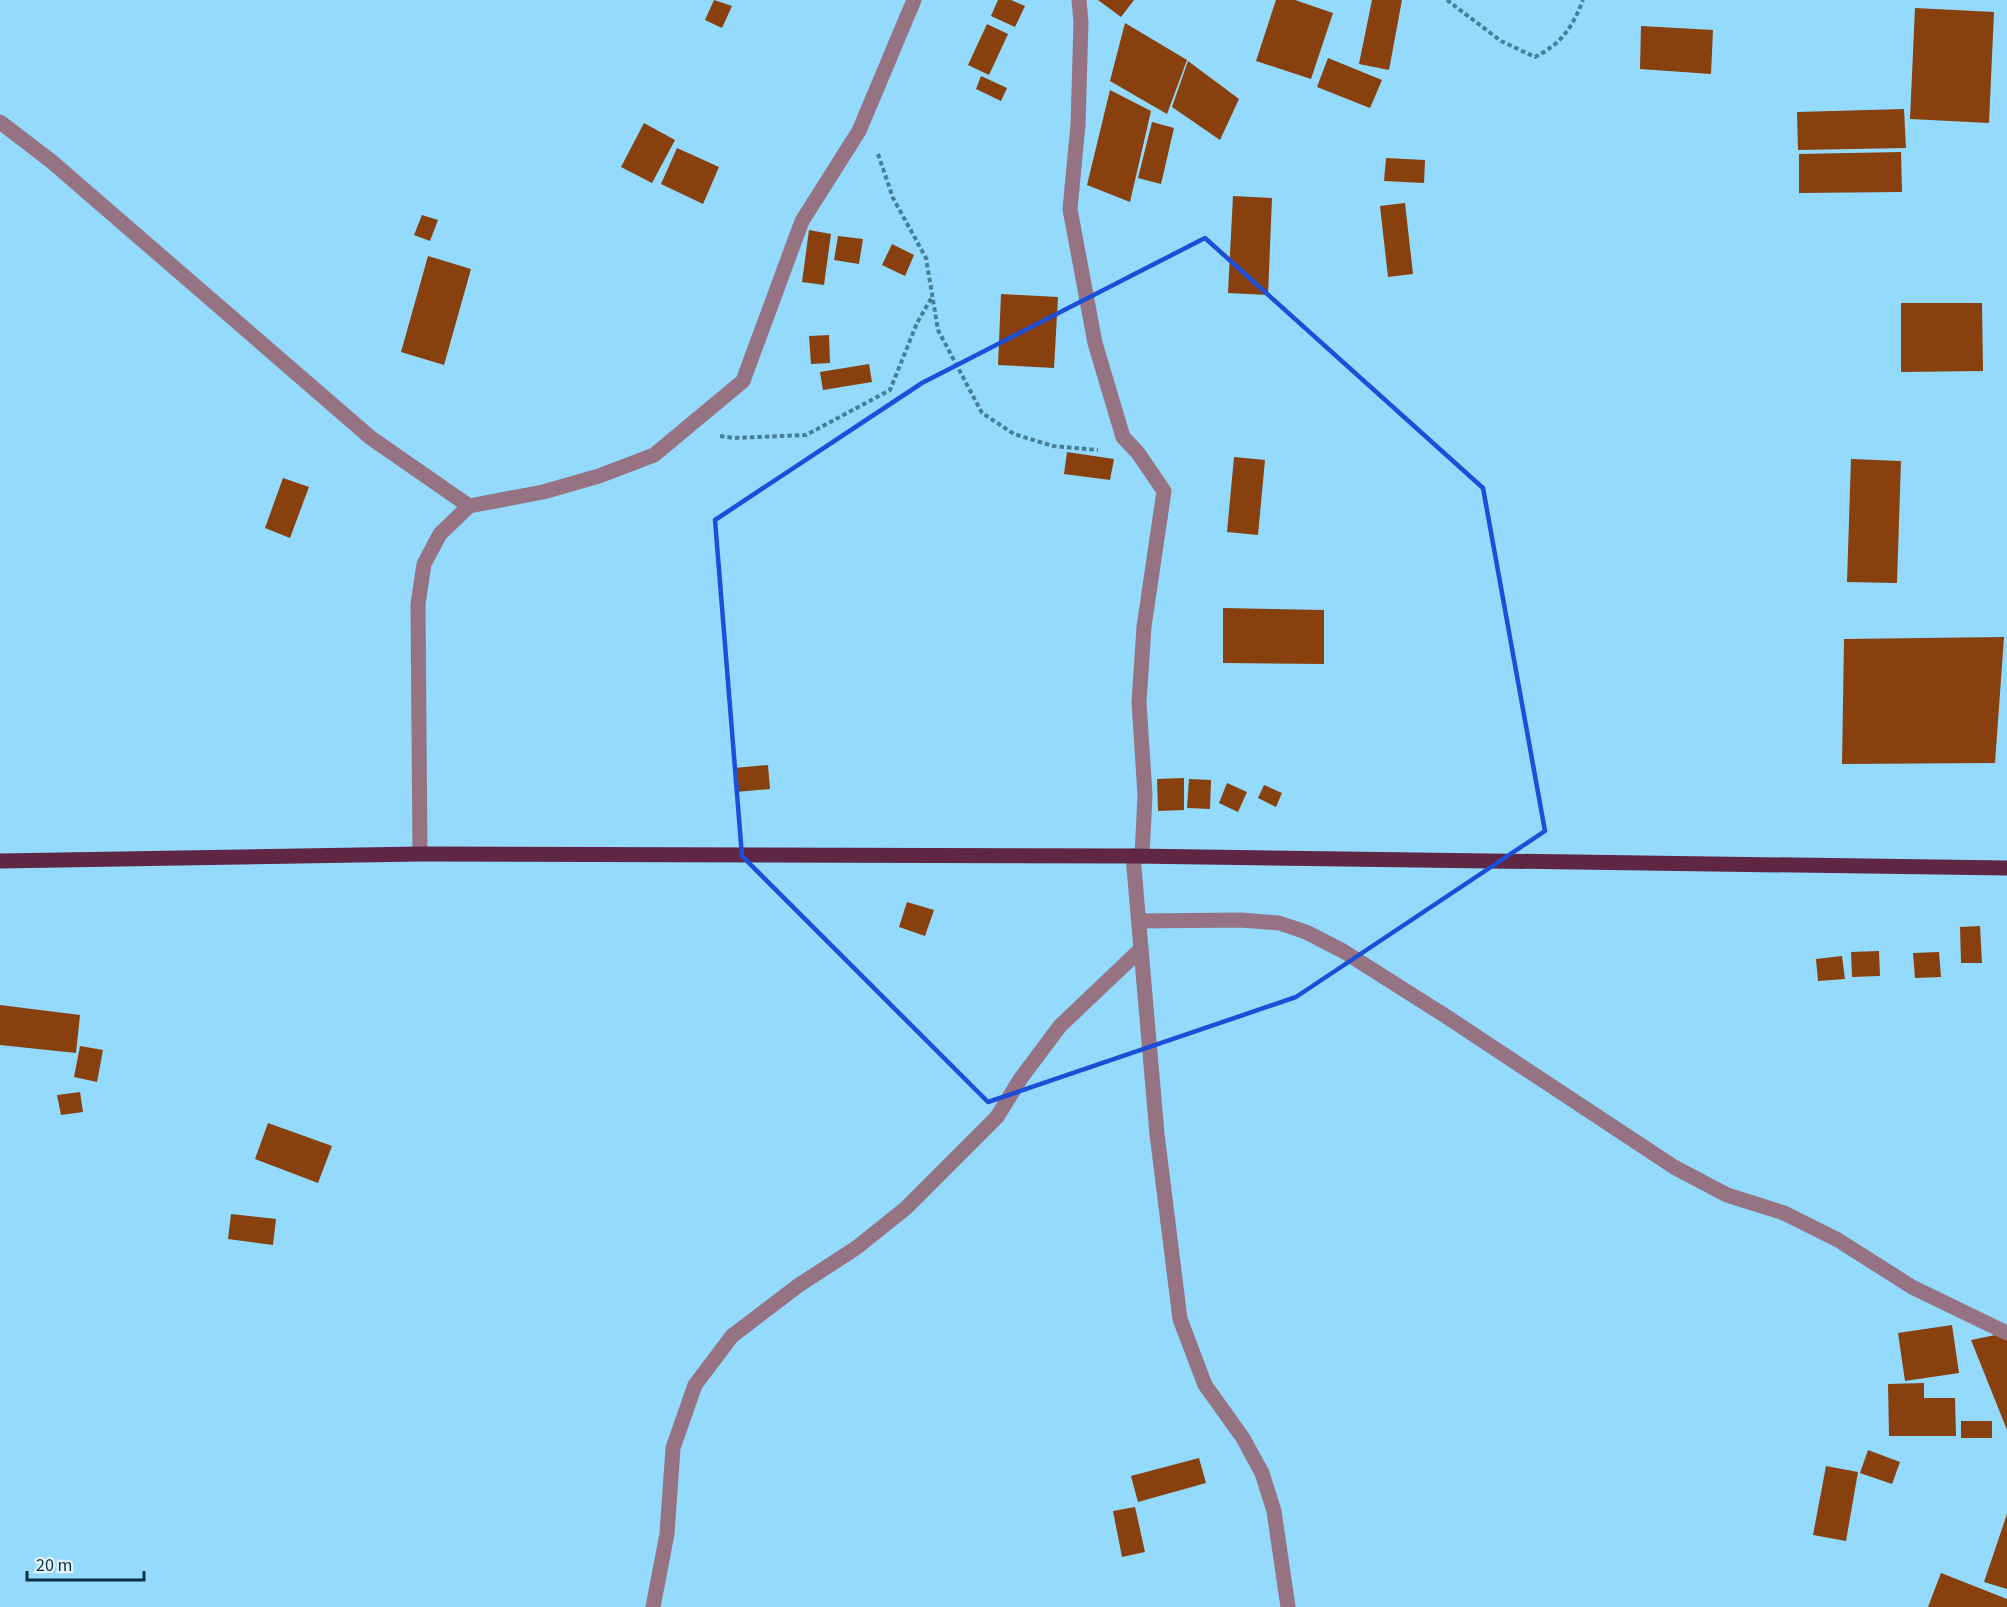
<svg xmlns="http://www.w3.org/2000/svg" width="2007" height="1607" viewBox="0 0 2007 1607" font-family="'Source Sans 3',sans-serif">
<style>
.building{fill:#88400e}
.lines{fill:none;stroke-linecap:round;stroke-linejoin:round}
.path{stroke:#477f97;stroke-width:4;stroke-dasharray:4.5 3;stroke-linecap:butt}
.minor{stroke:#957383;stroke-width:15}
.major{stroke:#602745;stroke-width:15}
.marked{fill:none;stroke:#1d4ed8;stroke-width:4.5;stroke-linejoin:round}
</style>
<rect width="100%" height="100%" fill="#93dafc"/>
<g class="building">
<path d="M 714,0 L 732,6 L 722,28 L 705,20 Z"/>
<path d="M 998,0 L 1011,0 L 1025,6 L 1015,27 L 991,16 Z"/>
<path d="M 1098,0 L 1134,0 L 1121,17 Z"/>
<path d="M 1276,0 L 1295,0 L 1333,13 L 1311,79 L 1256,61 Z"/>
<path d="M 1372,0 L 1402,0 L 1389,70 L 1359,64 Z"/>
<path d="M 1915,8 L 1994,12 L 1989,123 L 1910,119 Z"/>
<path d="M 1125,23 L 1187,60 L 1167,114 L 1110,81 Z"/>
<path d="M 987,24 L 1008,34 L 989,75 L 968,65 Z"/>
<path d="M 1641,26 L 1713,30 L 1711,74 L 1640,69 Z"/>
<path d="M 1328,58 L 1382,80 L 1370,108 L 1317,87 Z"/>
<path d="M 1188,61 L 1239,99 L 1220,140 L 1172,107 Z"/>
<path d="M 981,76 L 1007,88 L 1001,101 L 976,89 Z"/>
<path d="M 1110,90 L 1151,111 L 1130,202 L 1087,185 Z"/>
<path d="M 1904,109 L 1906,148 L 1798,150 L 1797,112 Z"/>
<path d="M 1152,122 L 1174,128 L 1161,184 L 1138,178 Z"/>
<path d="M 644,123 L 675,140 L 652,183 L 621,167 Z"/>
<path d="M 677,148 L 719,167 L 703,204 L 661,184 Z"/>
<path d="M 1901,152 L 1902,192 L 1799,193 L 1799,154 Z"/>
<path d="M 1386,158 L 1425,160 L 1424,183 L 1384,181 Z"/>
<path d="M 1233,196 L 1272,198 L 1268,295 L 1228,293 Z"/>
<path d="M 1405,203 L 1413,274 L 1388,277 L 1380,206 Z"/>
<path d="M 422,215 L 438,220 L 430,241 L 414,235 Z"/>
<path d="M 809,230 L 831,234 L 824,285 L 802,282 Z"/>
<path d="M 838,236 L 863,239 L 859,264 L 834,260 Z"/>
<path d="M 892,244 L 914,255 L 905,276 L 882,265 Z"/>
<path d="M 428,256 L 471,269 L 444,365 L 401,352 Z"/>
<path d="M 1001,294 L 1058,297 L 1054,368 L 998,365 Z"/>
<path d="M 1901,303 L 1982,303 L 1983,371 L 1901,372 Z"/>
<path d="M 829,335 L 830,363 L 811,364 L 809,336 Z"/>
<path d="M 869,364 L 872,382 L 823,390 L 820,372 Z"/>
<path d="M 1067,452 L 1114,459 L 1110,480 L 1064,474 Z"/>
<path d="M 1234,457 L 1265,460 L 1258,535 L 1227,532 Z"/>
<path d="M 1851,459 L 1901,461 L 1897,583 L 1847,582 Z"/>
<path d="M 283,478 L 309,487 L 290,538 L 265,528 Z"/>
<path d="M 1223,608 L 1324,610 L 1324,664 L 1223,663 Z"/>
<path d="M 2004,637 L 1995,763 L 1842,764 L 1844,639 Z"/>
<path d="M 768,765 L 770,789 L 736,792 L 734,768 Z"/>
<path d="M 1184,778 L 1184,810 L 1158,811 L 1157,779 Z"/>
<path d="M 1189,779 L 1211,780 L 1210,809 L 1187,808 Z"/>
<path d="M 1227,783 L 1247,792 L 1238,812 L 1219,803 Z"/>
<path d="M 1264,785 L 1282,793 L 1276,807 L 1258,798 Z"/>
<path d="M 907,902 L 934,910 L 925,936 L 899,927 Z"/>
<path d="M 1980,926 L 1982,963 L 1961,963 L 1960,927 Z"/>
<path d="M 1879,951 L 1880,976 L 1852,977 L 1851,952 Z"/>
<path d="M 1939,952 L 1941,977 L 1915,978 L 1913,953 Z"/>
<path d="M 1842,956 L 1845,979 L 1818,981 L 1816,959 Z"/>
<path d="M 0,1005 L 80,1015 L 76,1053 L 0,1045 Z"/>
<path d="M 80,1046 L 103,1050 L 97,1082 L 74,1077 Z"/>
<path d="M 80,1092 L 83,1112 L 61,1115 L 57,1095 Z"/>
<path d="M 268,1123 L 332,1146 L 318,1183 L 255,1159 Z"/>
<path d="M 231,1214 L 276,1219 L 273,1245 L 228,1239 Z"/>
<path d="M 1952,1325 L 1959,1373 L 1905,1381 L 1898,1333 Z"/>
<path d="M 2005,1333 L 2007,1339 L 2007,1430 L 1971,1340 Z"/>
<path d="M 1924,1383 L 1924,1398 L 1955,1398 L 1956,1436 L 1889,1436 L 1888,1384 Z"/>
<rect x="1961" y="1421" width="31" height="17"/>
<path d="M 1868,1450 L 1900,1462 L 1892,1484 L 1860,1473 Z"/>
<path d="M 1199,1458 L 1206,1483 L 1138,1502 L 1131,1476 Z"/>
<path d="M 1826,1466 L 1858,1472 L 1846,1541 L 1813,1535 Z"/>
<path d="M 1135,1507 L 1145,1552 L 1122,1557 L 1113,1511 Z"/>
<path d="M 2007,1514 L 2007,1589 L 1984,1582 Z"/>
<path d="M 1941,1573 L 2007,1599 L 2007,1607 L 1928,1607 Z"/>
</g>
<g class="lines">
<g class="path">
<path d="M 1447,0 L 1501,41 L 1535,57 C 1562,43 1572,28 1583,0"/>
<path d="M 878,154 L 893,198 L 926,258 L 938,330 L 982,413 L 1014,434 L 1053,446 L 1098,450"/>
<path d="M 720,436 L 734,438 L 806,435 L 890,390 L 917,323 L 932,297"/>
</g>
<g class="minor">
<path d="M 1079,0 L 1081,22 L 1078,125 L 1070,209 L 1095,343 L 1123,437 L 1138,453 L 1164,491 L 1144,627 L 1139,702 L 1145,795 L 1142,856"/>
<path d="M 0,122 L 51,161 L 371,438 L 469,506"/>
<path d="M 420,854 L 418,604 L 424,564 L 440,534 L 469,506 L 543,492 L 599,476 L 654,455 L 743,381 L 802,221 L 859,131 L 914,0"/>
<path d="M 1133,856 L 1157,1134 L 1180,1319 L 1205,1385 L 1243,1438 L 1262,1473 L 1274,1511 L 1288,1607"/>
<path d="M 1139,921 L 1241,920 L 1279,923 L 1306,932 L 1343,951 L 1444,1015 L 1674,1167 L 1727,1195 L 1784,1213 L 1838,1240 L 1912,1287 L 2007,1333"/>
<path d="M 653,1607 L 667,1534 L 673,1448 L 695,1385 L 732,1336 L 799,1285 L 856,1248 L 906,1208 L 997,1117 L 1021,1078 L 1060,1026 L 1141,949"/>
</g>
<path class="major" d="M 0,861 L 420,854 L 1133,856 L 2007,868"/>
</g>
<path class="marked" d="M 1205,238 L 1483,488 L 1545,831 L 1296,997 L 988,1102 L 742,856 L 715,520 L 922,383 Z"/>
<path d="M27 1571v9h117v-9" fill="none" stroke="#063141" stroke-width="3"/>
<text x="36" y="1571" font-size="18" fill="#063141" stroke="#e2f3fb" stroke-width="4.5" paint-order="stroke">20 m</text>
</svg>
